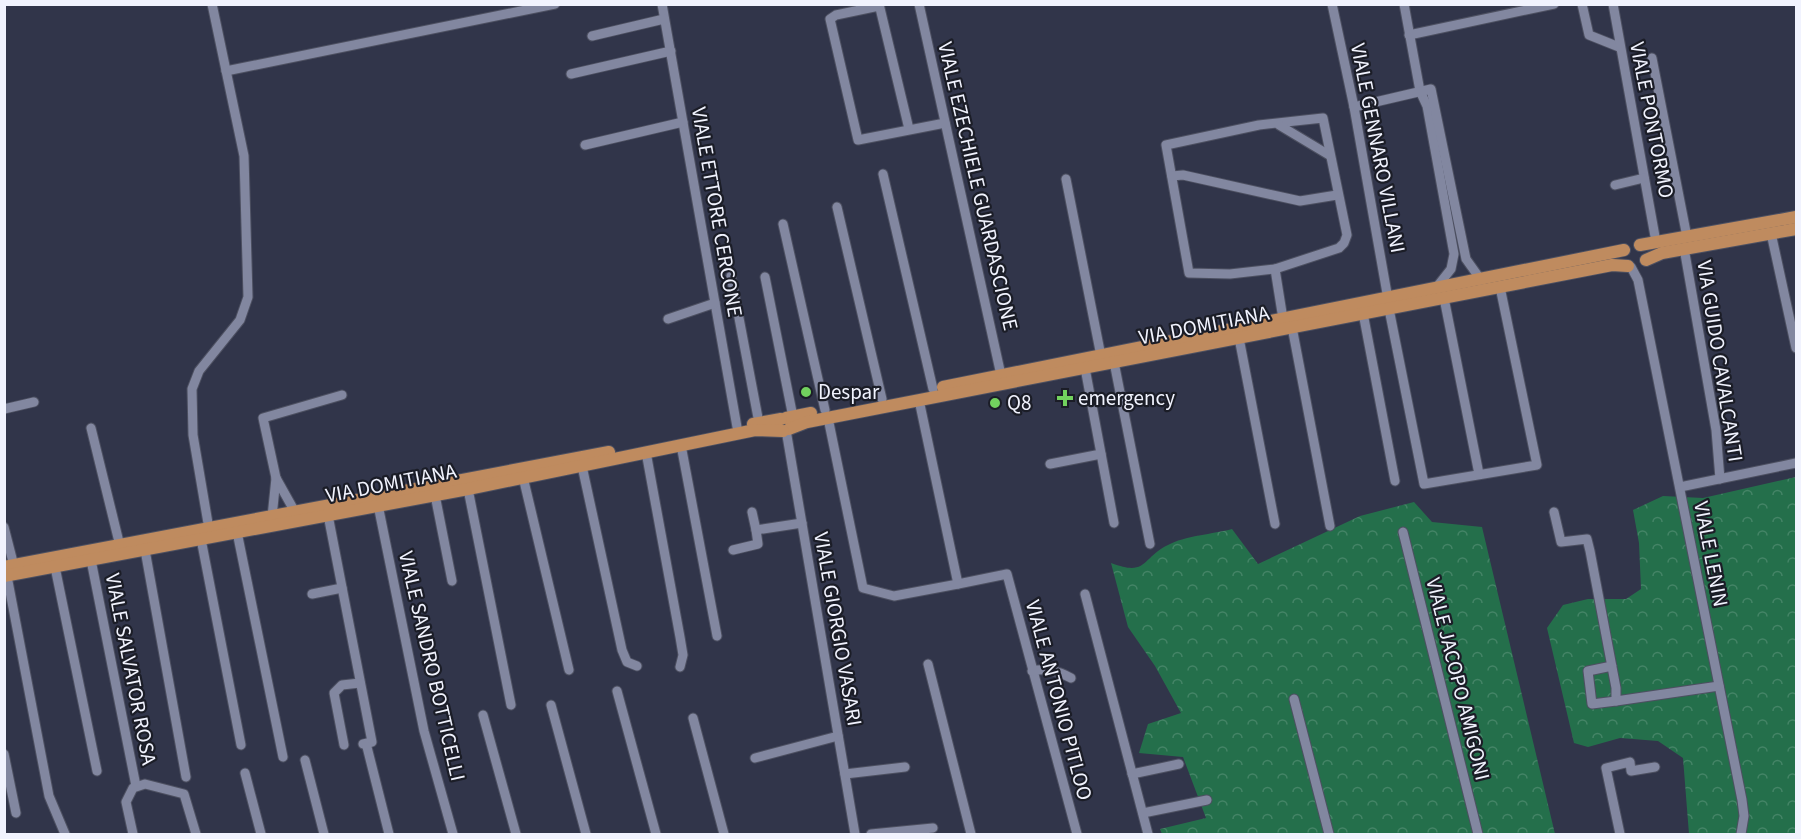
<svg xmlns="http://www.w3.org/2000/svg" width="1801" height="839" viewBox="0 0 1801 839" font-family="'Source Sans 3',sans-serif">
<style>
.forest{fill:url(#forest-crowns)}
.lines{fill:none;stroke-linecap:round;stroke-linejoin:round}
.minor-casing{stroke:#4d5061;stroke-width:11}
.major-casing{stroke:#4d5061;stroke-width:14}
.minor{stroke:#8287a0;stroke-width:9}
.major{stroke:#bf8b5f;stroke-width:12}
.poi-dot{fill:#72d25e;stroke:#1b1d27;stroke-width:2}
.labels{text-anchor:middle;stroke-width:4.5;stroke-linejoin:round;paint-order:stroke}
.street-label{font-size:21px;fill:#f1f3fe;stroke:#1b1d27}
.poi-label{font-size:21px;fill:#f1f3fe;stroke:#1b1d27;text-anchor:start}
</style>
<defs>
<pattern id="forest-crowns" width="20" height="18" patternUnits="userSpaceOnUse" patternTransform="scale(1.5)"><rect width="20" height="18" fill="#246f4b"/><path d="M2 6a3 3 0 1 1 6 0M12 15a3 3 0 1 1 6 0" fill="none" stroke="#448466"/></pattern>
</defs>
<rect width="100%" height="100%" fill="#31354a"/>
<g class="forest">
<path d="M 1796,477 L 1796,834 L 1689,834 L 1683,758 L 1658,741 L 1620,738 L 1588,747 L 1574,743 L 1547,628 L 1563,605 L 1588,599 L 1626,599 L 1641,589 L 1639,543 L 1633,510 L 1663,496 L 1703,498 Z"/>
<path d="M 1414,502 L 1432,522 L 1482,527 L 1555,834 L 1162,834 L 1160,829 L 1206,818 L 1183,757 L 1139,753 L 1148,724 L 1181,713 L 1155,666 L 1128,627 L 1111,563 C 1148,577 1141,558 1168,545 C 1184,536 1214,534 1232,529 L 1258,564 L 1360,516 Z"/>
</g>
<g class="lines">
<defs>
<g id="minor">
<path d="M 662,4 L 737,427"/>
<path d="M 879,4 L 909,129"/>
<path d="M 919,4 L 1001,375"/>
<path d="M 1332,4 L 1354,107 L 1388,299"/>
<path d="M 1404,4 L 1420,91 L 1427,106 L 1454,254 L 1451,269 L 1436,288"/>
<path d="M 1582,4 L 1589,35 L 1619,47"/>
<path d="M 1613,4 L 1656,242"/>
<path d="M 879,6 L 836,15 L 830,19 L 858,140 L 945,123"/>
<path d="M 1409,35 L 1554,4"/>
<path d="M 592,36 L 664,19"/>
<path d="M 1652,58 L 1687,237"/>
<path d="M 226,71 L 555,4"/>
<path d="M 571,74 L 671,51"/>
<path d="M 1354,107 L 1431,89 L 1466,259 L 1481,280"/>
<path d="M 1323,118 L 1347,235 L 1344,243 L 1339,248 L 1275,269 L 1230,274 L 1189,273 L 1166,145 L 1259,125 Z"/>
<path d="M 1279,125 L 1329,155"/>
<path d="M 585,145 L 683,122"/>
<path d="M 883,174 L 933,389"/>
<path d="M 1172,176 L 1183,175 L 1300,201 L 1337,195"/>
<path d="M 1066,179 L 1101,356"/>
<path d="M 1615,185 L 1644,178"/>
<path d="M 837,207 L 882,399"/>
<path d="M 783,224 L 825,410"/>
<path d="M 1771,233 L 1796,348"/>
<path d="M 1684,248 L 1716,430 L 1720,479"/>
<path d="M 1631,267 L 1638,280 L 1742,800 L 1744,816 L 1741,834"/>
<path d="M 1275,269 L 1283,319"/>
<path d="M 731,276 L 759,423"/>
<path d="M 765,277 L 793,417"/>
<path d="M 1444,298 L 1479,474"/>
<path d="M 1389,309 L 1424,484 L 1537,465 L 1500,287"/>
<path d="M 1363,313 L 1395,481"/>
<path d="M 668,319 L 715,303"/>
<path d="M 1292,327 L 1330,526"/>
<path d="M 1239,338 L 1275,524"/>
<path d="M 1114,362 L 1150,544"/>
<path d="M 1085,368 L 1114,523"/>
<path d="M 919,400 L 958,584 L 1007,574 L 1077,834"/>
<path d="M 4,409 L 34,402"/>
<path d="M 828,418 L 863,588 L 894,596 L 958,584"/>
<path d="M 91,428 L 120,546"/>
<path d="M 786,430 L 855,834"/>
<path d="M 681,445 L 717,636"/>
<path d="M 646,452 L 680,637 L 683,655 L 680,667"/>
<path d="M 1050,464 L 1101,454"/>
<path d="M 582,466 L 622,650 L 627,662 L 637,666"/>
<path d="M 523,477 L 569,670"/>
<path d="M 276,478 L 263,418 L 342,395"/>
<path d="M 1680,487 L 1796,463"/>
<path d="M 468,489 L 511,705"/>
<path d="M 435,495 L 452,581"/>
<path d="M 378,505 L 424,731 L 453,834"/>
<path d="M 752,512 L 756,530 L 802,523"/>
<path d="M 1554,512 L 1561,542 L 1587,539 L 1590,551 L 1616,688 L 1616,701 L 1592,704 L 1588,671 L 1612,666"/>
<path d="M 328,515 L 372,742 L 363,744"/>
<path d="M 272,517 L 276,478 L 295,512"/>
<path d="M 4,527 L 14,566"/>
<path d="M 209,529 L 193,435 L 192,389 L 199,371 L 240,320 L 248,297 L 244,156 L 212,4"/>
<path d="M 237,532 L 283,757"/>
<path d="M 1403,532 L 1478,834"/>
<path d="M 201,539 L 241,745"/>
<path d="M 145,550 L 186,777"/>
<path d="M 733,550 L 758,544 L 756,530"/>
<path d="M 91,560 L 136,786"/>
<path d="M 55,567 L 97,771"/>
<path d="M 7,576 L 49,796 L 65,834"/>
<path d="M 312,594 L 342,588"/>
<path d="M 1085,594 L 1148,834"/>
<path d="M 928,664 L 971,834"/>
<path d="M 1032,671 C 1047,668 1058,671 1071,678"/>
<path d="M 617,691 L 656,834"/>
<path d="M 1294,699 L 1329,834"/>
<path d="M 1616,701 L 1719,686"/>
<path d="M 551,705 L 586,834"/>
<path d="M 483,715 L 516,834"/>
<path d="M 693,718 L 724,834"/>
<path d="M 344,745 L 334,693 L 342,685 L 360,683"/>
<path d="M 367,747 L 389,834"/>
<path d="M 4,754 L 16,813"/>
<path d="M 755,758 L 838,736"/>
<path d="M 305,760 L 324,834"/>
<path d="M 245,773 L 261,834"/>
<path d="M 845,774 L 905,767"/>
<path d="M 1132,774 L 1179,764"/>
<path d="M 1143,813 L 1207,800"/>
<path d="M 133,834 L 126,802 L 133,788 L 145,784 L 184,794 L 196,834"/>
<path d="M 871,834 L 933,828"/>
<path d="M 1620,834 L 1606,768 L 1630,762 L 1631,771 L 1655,767"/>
</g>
<g id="major">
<path d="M 1640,245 L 1796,217"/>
<path d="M 1646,260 L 1662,253 L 1796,229"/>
<path d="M 943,387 L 1624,250"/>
<path d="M 786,418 L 811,413"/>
<path d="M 753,424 L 781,419"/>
<path d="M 789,429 L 807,422 L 1612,265 L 1628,266"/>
<path d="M 4,567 L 609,452"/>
<path d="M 4,576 L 468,489 L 755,430 L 783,431"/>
</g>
</defs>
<use href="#minor" class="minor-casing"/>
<use href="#major" class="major-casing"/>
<use href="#minor" class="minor"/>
<use href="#major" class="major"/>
</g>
<g class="poi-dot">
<circle cx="806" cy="392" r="6"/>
<path d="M1062 389h6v6h6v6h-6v6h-6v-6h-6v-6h6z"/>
<circle cx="995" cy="403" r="6"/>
</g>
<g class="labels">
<g class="street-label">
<text transform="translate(1652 120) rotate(79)" y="7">VIALE PONTORMO</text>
<text transform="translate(1378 148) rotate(79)" y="7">VIALE GENNARO VILLANI</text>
<text transform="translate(978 186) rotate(77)" y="7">VIALE EZECHIELE GUARDASCIONE</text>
<text transform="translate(717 212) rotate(80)" y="7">VIALE ETTORE CERCONE</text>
<text transform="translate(1204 325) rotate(-11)" y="7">VIA DOMITIANA</text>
<text transform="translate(1720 361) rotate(81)" y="7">VIA GUIDO CAVALCANTI</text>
<text transform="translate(391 483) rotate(-11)" y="7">VIA DOMITIANA</text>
<text transform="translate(1711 554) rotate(79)" y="7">VIALE LENIN</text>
<text transform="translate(838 629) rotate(80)" y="7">VIALE GIORGIO VASARI</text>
<text transform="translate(432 666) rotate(77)" y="7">VIALE SANDRO BOTTICELLI</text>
<text transform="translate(131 669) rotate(79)" y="7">VIALE SALVATOR ROSA</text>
<text transform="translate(1458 679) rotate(76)" y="7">VIALE JACOPO AMIGONI</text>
<text transform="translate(1059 700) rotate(75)" y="7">VIALE ANTONIO PITLOO</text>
</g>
<g class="poi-label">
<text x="818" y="399">Despar</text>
<text x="1078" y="405">emergency</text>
<text x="1007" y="410">Q8</text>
</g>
</g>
<rect width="1801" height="839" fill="none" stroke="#f1f3fe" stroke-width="12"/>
</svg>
